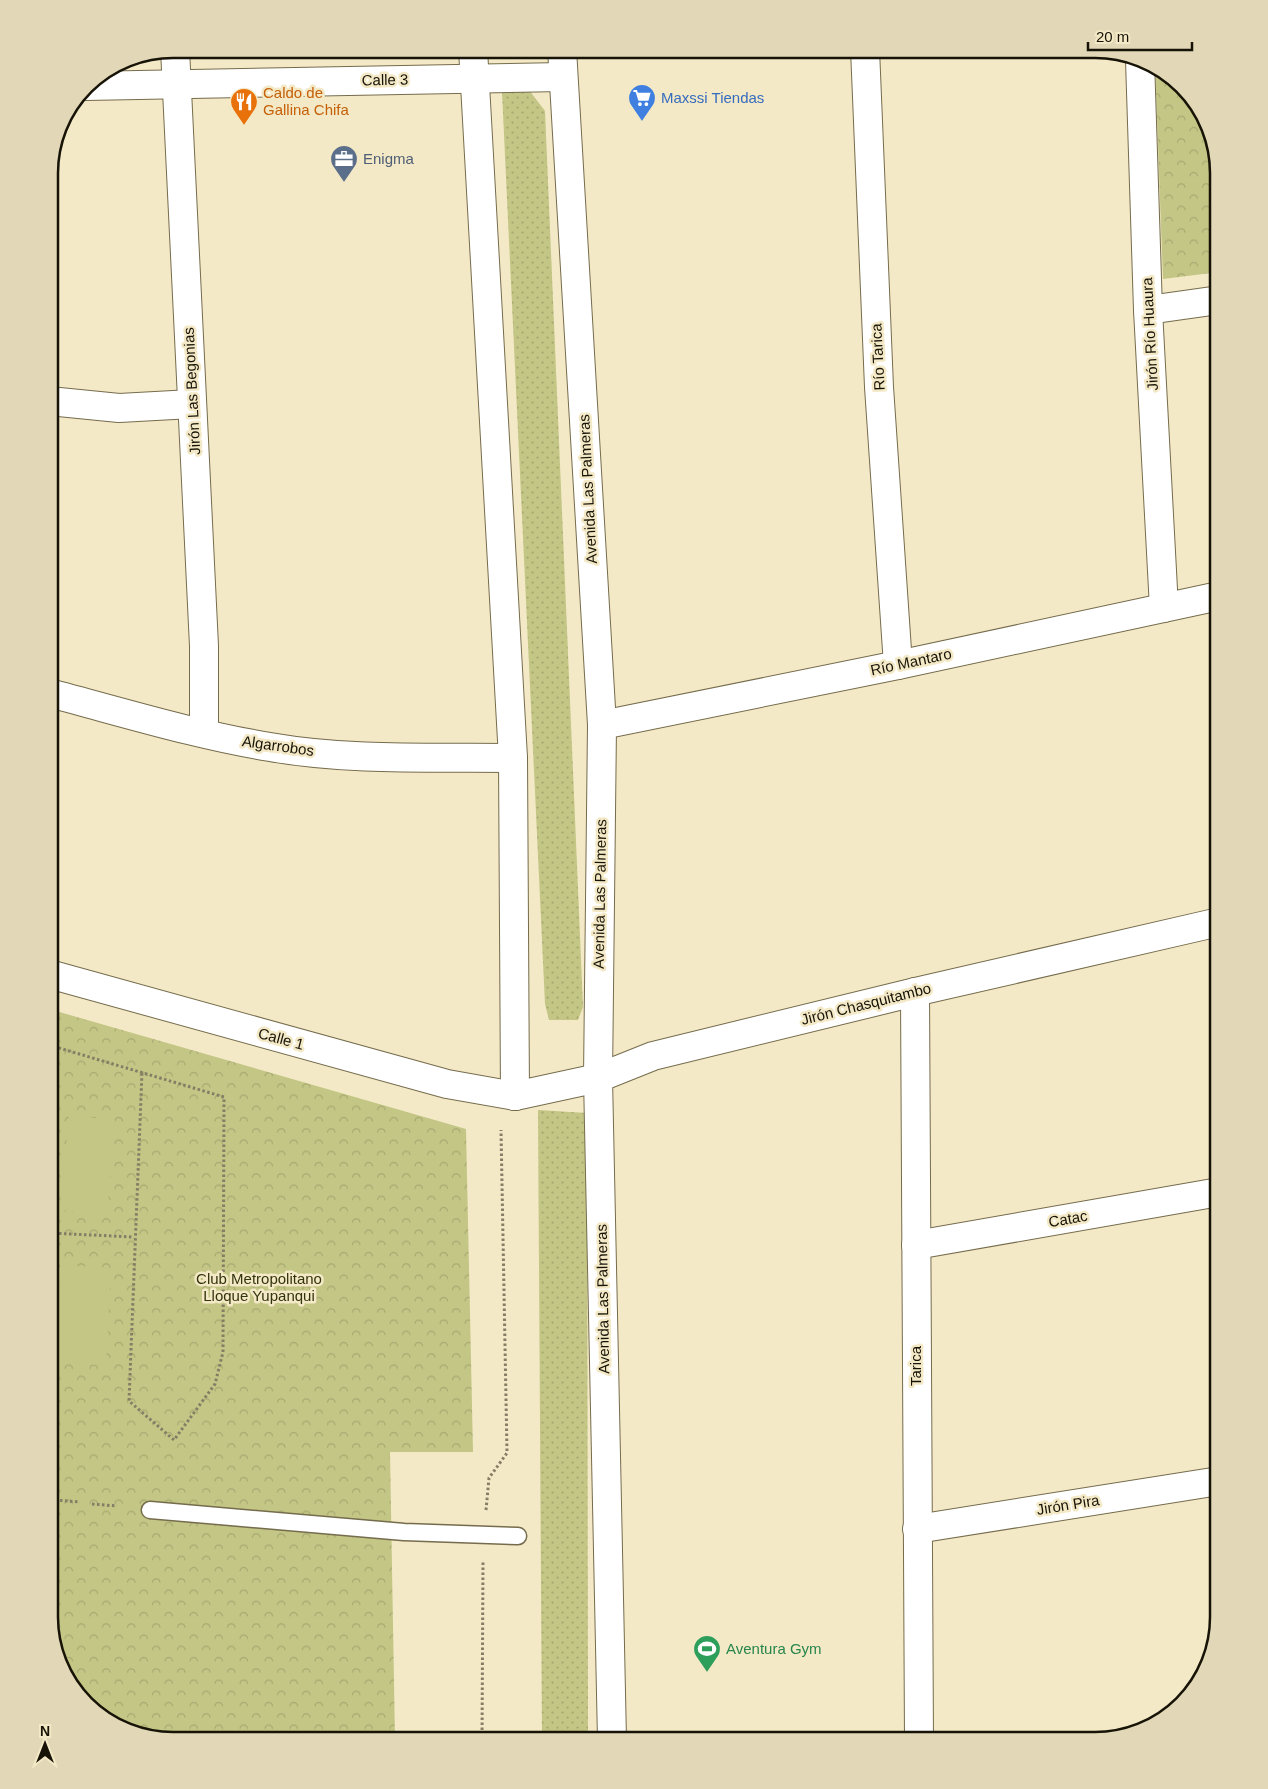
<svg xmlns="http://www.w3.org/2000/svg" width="1268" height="1789" viewBox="0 0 1268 1789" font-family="Helvetica,sans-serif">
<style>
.grass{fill:url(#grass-dots)}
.park{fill:url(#park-crowns)}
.garden{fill:#c3c685}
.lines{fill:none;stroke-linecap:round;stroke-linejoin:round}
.service-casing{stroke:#756c4d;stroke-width:19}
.minor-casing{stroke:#756c4d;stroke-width:30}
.tertiary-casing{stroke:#756c4d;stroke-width:30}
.secondary-casing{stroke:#756c4d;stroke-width:30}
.path{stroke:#857d66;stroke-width:3;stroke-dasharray:2.5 2.5;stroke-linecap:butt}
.service{stroke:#fff;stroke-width:16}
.minor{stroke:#fff;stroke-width:28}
.tertiary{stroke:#fff;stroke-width:28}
.secondary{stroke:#fff;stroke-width:28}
.labels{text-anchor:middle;stroke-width:5;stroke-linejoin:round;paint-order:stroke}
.street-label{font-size:15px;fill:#171307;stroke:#f4e9c6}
.food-label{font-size:15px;fill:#c56008;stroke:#f4e9c6;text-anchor:start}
.shop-label{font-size:15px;fill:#366cbe;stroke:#f4e9c6;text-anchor:start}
.service-label{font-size:15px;fill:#4e5e75;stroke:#f4e9c6;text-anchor:start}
.park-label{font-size:15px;fill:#33340d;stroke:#f4e9c6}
.leisure-label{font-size:15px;fill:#27864d;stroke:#f4e9c6;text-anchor:start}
.rim{fill:none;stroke:#171307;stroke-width:2.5}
</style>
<defs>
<pattern id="grass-dots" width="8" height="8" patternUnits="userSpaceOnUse" patternTransform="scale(1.25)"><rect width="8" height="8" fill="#c3c685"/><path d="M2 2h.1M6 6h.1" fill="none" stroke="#a7a971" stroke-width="1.8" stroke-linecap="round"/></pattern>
<pattern id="park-crowns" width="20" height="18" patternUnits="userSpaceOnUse" patternTransform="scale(1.25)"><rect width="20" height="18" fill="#c3c685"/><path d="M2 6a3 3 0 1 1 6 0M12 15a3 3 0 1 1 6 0" fill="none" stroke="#a7a971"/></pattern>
</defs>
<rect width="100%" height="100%" fill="#f4e9c6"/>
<g class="grass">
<path d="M 495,49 L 538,49 L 536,56 L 498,57 Z"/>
<path d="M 529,90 L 545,111 L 583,1007 L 578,1020 L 549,1020 L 545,1004 L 502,92 Z"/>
<path d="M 538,1110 L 587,1113 L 588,1740 L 542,1740 Z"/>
</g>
<g class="park">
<path d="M 1155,65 L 1202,111 L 1219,173 L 1219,272 L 1163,279 Z"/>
<path d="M 49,1009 L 466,1129 L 473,1452 L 390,1452 L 395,1740 L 165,1740 L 111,1723 L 66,1678 L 49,1616 Z"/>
</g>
<g class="garden">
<path d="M 69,1115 L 115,1120 L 107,1214 L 60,1210 Z"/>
<path d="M 60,1265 L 111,1268 L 106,1365 L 56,1363 Z"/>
</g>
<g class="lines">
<defs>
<path id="service" d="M 150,1510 L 404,1532 L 518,1536"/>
<g id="minor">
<path d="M 175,49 L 204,646 L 204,733"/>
<path d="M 865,49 L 879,387 L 898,665"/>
<path d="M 1140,60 L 1148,310 L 1164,608"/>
<path d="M 86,86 L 563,77"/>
<path d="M 1148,310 L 1219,300"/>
<path d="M 49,401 L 119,408 L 192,404"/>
<path d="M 49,693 C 122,712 196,735 270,747 C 350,761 433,757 513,758"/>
<path d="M 602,725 L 898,665 L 1219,596"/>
<path d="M 915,992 L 919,1740"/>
<path d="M 515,1096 L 598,1078 L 653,1056 L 915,992 L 1219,922"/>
<path d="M 916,1245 L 1219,1192"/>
<path d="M 917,1529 L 1219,1481"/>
</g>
<path id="tertiary" d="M 49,974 L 447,1084 L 515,1096"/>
<g id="secondary">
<path d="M 473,49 L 513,758 L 515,1096"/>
<path d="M 562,49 L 602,725 L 598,1078 L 612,1740"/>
</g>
</defs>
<use href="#service" class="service-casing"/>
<use href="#minor" class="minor-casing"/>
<use href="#tertiary" class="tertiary-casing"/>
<use href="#secondary" class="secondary-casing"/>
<g class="path">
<path d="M 49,1045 L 224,1097 L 223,1352 L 215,1384 L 174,1440 L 129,1401 L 142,1072"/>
<path d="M 49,1233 L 134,1237"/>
<path d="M 55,1500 L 80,1502"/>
<path d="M 92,1504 L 117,1506"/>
<path d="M 486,1510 L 489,1478 L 507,1453 L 501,1130"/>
<path d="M 482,1740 L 483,1561"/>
</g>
<use href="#service" class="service"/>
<use href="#minor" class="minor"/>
<use href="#tertiary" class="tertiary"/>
<use href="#secondary" class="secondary"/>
</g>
<defs>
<symbol id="supermarket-pin" viewBox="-11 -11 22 30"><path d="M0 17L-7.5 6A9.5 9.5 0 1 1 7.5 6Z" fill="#3f7fe0" stroke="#f4e9c6"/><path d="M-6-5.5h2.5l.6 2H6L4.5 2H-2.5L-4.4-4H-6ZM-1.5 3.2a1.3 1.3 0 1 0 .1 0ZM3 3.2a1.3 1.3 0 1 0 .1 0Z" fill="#fff"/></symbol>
<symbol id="restaurant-pin" viewBox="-11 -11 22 30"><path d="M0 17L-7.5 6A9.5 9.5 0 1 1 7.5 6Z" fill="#e8710a" stroke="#f4e9c6"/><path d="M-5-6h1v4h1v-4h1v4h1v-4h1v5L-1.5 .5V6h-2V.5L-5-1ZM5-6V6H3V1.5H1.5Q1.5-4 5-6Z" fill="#fff"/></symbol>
<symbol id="office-pin" viewBox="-11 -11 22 30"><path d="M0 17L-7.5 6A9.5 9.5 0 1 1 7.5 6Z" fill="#5c6f8a" stroke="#f4e9c6"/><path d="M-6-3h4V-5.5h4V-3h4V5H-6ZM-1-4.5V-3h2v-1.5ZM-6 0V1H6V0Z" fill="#fff"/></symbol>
<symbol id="stadium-pin" viewBox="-11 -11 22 30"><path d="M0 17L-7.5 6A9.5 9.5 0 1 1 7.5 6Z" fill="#2e9e5b" stroke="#f4e9c6"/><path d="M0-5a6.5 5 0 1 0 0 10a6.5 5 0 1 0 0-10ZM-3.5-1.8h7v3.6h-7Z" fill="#fff"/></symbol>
</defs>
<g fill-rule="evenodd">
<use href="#supermarket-pin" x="626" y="82" width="32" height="43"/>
<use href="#restaurant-pin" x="228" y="86" width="32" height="43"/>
<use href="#office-pin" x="328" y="143" width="32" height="43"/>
<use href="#stadium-pin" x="691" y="1633" width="32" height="43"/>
</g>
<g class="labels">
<g class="street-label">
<text transform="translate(385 80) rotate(-1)" y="5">Calle 3</text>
<text transform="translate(1150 334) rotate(-93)" y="5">Jirón Río Huaura</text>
<text transform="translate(878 357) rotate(-93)" y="5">Río Tarica</text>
<text transform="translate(192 391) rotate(-93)" y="5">Jirón Las Begonias</text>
<text transform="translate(588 489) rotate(-93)" y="5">Avenida Las Palmeras</text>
<text transform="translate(911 662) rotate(-12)" y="5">Río Mantaro</text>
<text transform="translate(278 746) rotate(8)" y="5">Algarrobos</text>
<text transform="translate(600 894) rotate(-89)" y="5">Avenida Las Palmeras</text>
<text transform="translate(866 1004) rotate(-14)" y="5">Jirón Chasquitambo</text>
<text transform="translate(281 1039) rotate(15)" y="5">Calle 1</text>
<text transform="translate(1068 1219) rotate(-10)" y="5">Catac</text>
<text transform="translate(603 1299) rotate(-91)" y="5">Avenida Las Palmeras</text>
<text transform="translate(916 1366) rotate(-90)" y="5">Tarica</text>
<text transform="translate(1068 1505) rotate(-9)" y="5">Jirón Pira</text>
</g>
<g class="food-label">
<text x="263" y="98">Caldo de<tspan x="263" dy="17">Gallina Chifa</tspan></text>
</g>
<g class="shop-label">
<text x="661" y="103">Maxssi Tiendas</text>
</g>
<g class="service-label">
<text x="363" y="164">Enigma</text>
</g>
<g class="park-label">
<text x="259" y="1284">Club Metropolitano<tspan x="259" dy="17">Lloque Yupanqui</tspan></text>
</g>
<g class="leisure-label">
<text x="726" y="1654">Aventura Gym</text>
</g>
</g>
<path d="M0 0H1268V1789H0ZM173 58H1095A115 115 0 0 1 1210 173V1617A115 115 0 0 1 1095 1732H173A115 115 0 0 1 58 1617V173A115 115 0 0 1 173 58Z" fill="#e2d8b7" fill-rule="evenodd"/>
<path class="rim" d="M173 58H1095A115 115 0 0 1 1210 173V1617A115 115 0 0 1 1095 1732H173A115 115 0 0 1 58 1617V173A115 115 0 0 1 173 58Z"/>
<g transform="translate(45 1744)" stroke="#f4e9c6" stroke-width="4" paint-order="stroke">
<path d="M0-4L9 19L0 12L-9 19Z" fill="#171307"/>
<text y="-8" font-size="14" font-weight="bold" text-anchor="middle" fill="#171307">N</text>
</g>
<path d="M1088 42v8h104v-8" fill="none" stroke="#171307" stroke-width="2.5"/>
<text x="1096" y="42" font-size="15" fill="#171307" stroke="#f4e9c6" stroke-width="4" paint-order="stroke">20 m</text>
</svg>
